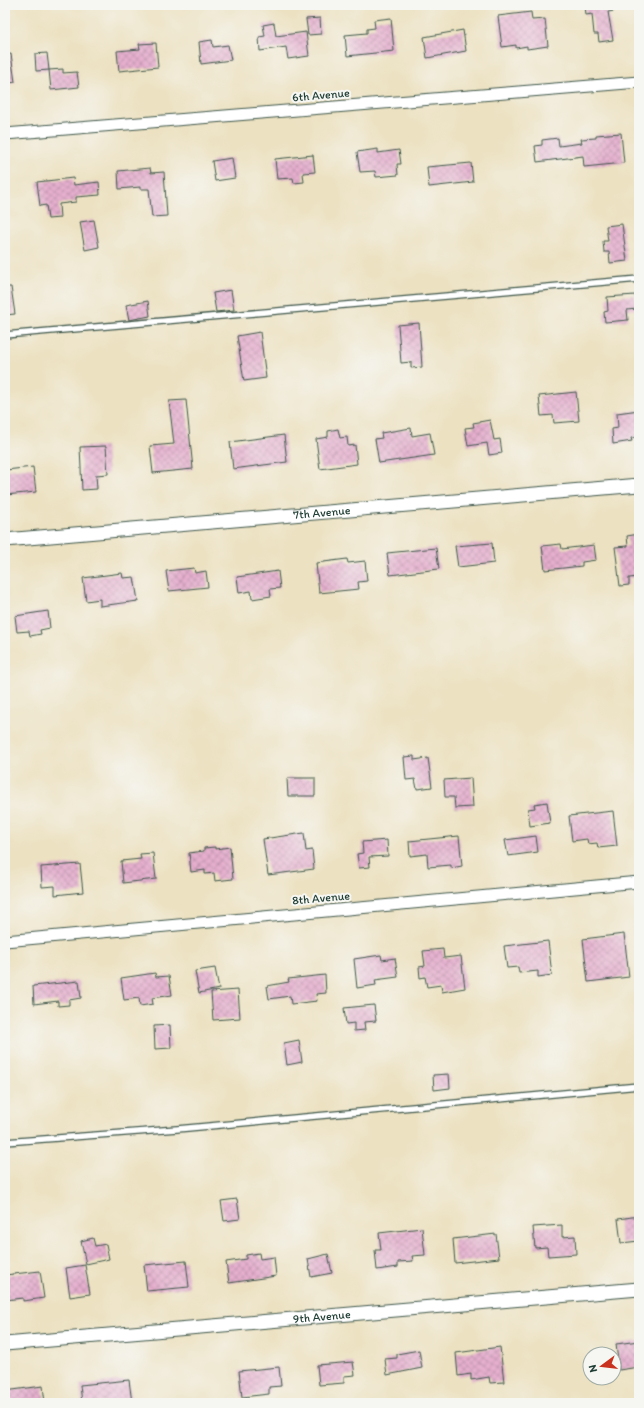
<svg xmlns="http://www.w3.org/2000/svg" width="644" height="1408" viewBox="0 0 644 1408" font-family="Itim,sans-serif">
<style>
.building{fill:url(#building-cross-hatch)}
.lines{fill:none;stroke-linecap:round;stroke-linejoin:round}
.service-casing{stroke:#3e5649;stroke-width:8}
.minor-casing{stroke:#3e5649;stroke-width:13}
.tertiary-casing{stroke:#3e5649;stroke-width:15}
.service{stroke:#fff;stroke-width:5.5}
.minor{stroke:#fff;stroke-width:11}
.tertiary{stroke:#fff;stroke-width:13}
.labels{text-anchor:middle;stroke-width:4;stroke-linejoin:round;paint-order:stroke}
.street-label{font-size:12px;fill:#1f3d34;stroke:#f6f6f2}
</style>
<defs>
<pattern id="building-cross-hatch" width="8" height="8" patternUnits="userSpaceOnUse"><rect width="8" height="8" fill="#e5afce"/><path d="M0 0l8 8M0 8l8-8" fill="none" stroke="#b990a8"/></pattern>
</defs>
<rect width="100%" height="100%" fill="#f6f6f2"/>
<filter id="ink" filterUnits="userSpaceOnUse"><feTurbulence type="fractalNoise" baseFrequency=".025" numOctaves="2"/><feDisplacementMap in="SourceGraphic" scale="8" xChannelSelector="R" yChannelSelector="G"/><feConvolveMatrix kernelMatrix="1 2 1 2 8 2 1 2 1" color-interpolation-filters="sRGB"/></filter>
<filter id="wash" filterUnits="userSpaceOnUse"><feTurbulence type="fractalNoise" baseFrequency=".012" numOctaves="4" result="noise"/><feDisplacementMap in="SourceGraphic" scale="16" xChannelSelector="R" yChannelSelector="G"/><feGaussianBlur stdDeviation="0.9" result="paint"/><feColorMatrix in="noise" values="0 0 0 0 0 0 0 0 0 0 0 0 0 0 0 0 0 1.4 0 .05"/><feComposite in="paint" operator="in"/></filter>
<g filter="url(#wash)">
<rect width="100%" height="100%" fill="#ece1c1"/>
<g id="blocks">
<g class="building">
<path d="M 585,5 L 614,5 L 614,11 L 608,12 L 613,40 L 599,42 L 598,34 L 594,34 L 592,14 L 586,15 Z"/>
<path d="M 531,12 L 532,20 L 545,19 L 548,46 L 527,49 L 527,46 L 516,48 L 516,45 L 502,47 L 498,16 Z"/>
<path d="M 320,18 L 321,34 L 308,35 L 306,19 Z"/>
<path d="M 391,18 L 394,51 L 347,56 L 345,35 L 367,33 L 367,29 L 375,28 L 374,20 Z"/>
<path d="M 274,23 L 276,36 L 306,32 L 309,56 L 288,59 L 286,47 L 260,51 L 259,37 L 265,36 L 263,25 Z"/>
<path d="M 463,30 L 466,51 L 427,58 L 424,37 Z"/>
<path d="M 212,40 L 213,47 L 228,45 L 231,60 L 201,64 L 199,42 Z"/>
<path d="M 156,43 L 158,67 L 119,71 L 117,51 L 140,49 L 139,44 Z"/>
<path d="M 47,53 L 49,70 L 36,71 L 35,54 Z"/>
<path d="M 11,54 L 15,82 L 5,84 L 5,55 Z"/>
<path d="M 63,69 L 63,73 L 77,72 L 79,87 L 51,90 L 49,70 Z"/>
<path d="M 621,133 L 624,163 L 584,167 L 583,156 L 537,162 L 535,146 L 542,145 L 542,140 L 558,138 L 559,146 L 582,143 L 581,139 L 596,138 L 596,135 Z"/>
<path d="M 378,149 L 378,153 L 399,150 L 401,164 L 397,164 L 398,175 L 376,177 L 375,171 L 360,172 L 357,152 Z"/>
<path d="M 313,155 L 315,172 L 303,173 L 304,182 L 294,183 L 293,178 L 277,179 L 275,159 Z"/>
<path d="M 232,158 L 235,178 L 215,181 L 212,161 Z"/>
<path d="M 471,163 L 473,182 L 429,187 L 427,167 Z"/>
<path d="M 150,168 L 151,173 L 164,172 L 167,216 L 152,217 L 149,189 L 140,189 L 140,187 L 119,189 L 118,171 Z"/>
<path d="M 73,178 L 74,185 L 99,182 L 100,195 L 76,197 L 76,202 L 59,204 L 60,218 L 48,219 L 46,205 L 40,206 L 37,182 Z"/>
<path d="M 94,220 L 99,247 L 85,250 L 80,222 Z"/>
<path d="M 622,224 L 627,261 L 610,263 L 609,252 L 604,252 L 603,241 L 608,241 L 606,226 Z"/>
<path d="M 5,287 L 11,287 L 15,314 L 5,315 Z"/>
<path d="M 231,290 L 234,310 L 216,312 L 213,293 Z"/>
<path d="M 635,295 L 637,309 L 627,310 L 628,320 L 605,322 L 604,312 L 608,311 L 607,297 Z"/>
<path d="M 148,301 L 150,316 L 129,320 L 126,305 Z"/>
<path d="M 419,323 L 422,367 L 411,368 L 411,362 L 401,363 L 398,325 Z"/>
<path d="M 260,332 L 266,378 L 244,381 L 237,336 Z"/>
<path d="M 576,392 L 579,421 L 554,423 L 553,415 L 541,416 L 539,396 Z"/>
<path d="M 186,400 L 193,469 L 153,473 L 150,446 L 174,444 L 169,401 Z"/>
<path d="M 639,410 L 639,437 L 631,438 L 632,441 L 613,444 L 612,429 L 618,428 L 617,413 Z"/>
<path d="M 490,420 L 494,440 L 500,439 L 502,453 L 489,455 L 487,443 L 468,446 L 465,428 L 474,427 L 473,423 Z"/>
<path d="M 411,428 L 412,436 L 430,433 L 434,455 L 379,463 L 375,439 L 382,438 L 381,433 Z"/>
<path d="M 338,429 L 340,438 L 347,437 L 348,446 L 355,445 L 357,464 L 320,469 L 316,439 L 328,437 L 328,431 Z"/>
<path d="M 284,435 L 287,462 L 233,469 L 230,442 Z"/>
<path d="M 106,446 L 108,474 L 96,475 L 97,489 L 82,490 L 80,447 Z"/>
<path d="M 33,467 L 36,492 L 5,495 L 6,470 Z"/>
<path d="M 639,534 L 639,577 L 629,578 L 629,585 L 620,586 L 615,547 L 628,546 L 627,536 Z"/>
<path d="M 492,543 L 494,563 L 458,567 L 455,546 Z"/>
<path d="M 561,544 L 562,549 L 594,545 L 596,560 L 582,562 L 582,566 L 545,570 L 542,546 Z"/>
<path d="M 436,548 L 439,569 L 390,575 L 387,553 Z"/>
<path d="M 347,559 L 348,563 L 365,561 L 367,581 L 358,582 L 359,589 L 319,593 L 316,563 Z"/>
<path d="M 194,568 L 195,573 L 206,571 L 208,587 L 169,591 L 166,571 Z"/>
<path d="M 278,571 L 280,588 L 270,589 L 271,596 L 252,599 L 251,591 L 239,593 L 237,577 Z"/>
<path d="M 122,573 L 123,578 L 134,577 L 138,601 L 100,606 L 100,599 L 86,601 L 83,578 Z"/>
<path d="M 48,611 L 50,628 L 40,630 L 41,634 L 30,636 L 29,631 L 17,632 L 15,616 Z"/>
<path d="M 414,756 L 414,760 L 428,758 L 432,787 L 417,789 L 415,779 L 406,780 L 404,757 Z"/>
<path d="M 287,778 L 315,778 L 315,796 L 288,796 Z"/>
<path d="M 471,778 L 473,807 L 455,808 L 454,797 L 445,797 L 444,780 Z"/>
<path d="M 547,802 L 550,823 L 530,826 L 528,809 L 535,808 L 534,804 Z"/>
<path d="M 613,811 L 617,846 L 598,848 L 597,843 L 588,844 L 587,839 L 572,841 L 569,816 Z"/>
<path d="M 304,833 L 306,851 L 312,850 L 314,869 L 268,875 L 263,839 Z"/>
<path d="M 459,836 L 462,866 L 451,868 L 451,865 L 428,867 L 427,854 L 410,856 L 409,841 Z"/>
<path d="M 536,836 L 538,852 L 508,856 L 505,840 Z"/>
<path d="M 387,840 L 388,856 L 369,857 L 370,867 L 359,868 L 357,854 L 363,853 L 362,842 Z"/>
<path d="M 215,847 L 215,849 L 230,847 L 233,879 L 215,881 L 214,873 L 205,874 L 205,870 L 191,872 L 189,853 L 204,851 L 204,848 Z"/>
<path d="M 153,853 L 156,879 L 123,883 L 121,861 L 141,859 L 140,854 Z"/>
<path d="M 80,864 L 83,892 L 55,895 L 55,886 L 42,887 L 41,867 Z"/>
<path d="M 624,934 L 629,977 L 588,982 L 583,939 Z"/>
<path d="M 548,941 L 552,975 L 538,977 L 538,971 L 519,973 L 518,967 L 507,968 L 504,946 Z"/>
<path d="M 443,949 L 444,958 L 461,956 L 465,988 L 442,992 L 441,985 L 427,987 L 425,977 L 420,978 L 419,967 L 425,966 L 423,951 Z"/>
<path d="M 381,955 L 382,960 L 395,958 L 398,977 L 375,980 L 376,985 L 357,988 L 354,959 Z"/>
<path d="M 215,968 L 219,989 L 199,993 L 195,971 Z"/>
<path d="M 155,973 L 156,977 L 169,976 L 172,995 L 152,998 L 153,1004 L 140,1006 L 139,998 L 124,1000 L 121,978 Z"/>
<path d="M 325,975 L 326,993 L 316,994 L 317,1001 L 291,1004 L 290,996 L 269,999 L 267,986 L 289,982 L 288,979 Z"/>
<path d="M 79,981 L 81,998 L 69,1000 L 69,1005 L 58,1006 L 58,1001 L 34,1004 L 33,986 Z"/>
<path d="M 238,990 L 240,1018 L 213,1020 L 211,992 Z"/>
<path d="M 374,1005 L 376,1021 L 364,1022 L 365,1030 L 354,1031 L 354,1023 L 346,1024 L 344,1008 Z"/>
<path d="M 170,1025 L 171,1048 L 155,1049 L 154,1026 Z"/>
<path d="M 299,1040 L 302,1062 L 287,1065 L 284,1043 Z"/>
<path d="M 449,1074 L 450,1088 L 434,1090 L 433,1075 Z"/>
<path d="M 237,1199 L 240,1219 L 224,1221 L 221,1201 Z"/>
<path d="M 639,1216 L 639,1241 L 621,1243 L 618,1219 Z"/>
<path d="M 562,1225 L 562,1237 L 575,1236 L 576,1254 L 548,1256 L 547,1247 L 535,1248 L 533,1227 Z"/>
<path d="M 422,1228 L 425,1255 L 412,1256 L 413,1261 L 398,1262 L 398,1267 L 377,1270 L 375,1250 L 381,1250 L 379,1233 Z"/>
<path d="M 496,1234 L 499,1258 L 455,1263 L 453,1239 Z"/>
<path d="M 93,1238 L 95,1246 L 106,1244 L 109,1259 L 86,1264 L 81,1241 Z"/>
<path d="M 259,1253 L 260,1259 L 274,1257 L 276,1276 L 229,1283 L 226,1262 L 246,1259 L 246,1255 Z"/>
<path d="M 328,1254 L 332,1273 L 311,1277 L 308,1259 Z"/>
<path d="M 186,1261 L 189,1287 L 147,1291 L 144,1265 Z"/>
<path d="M 85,1265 L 90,1294 L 70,1297 L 66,1268 Z"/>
<path d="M 40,1271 L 44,1298 L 23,1301 L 23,1298 L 5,1300 L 5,1275 Z"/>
<path d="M 639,1341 L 639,1367 L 619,1370 L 616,1344 Z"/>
<path d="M 500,1347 L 504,1382 L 490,1383 L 489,1377 L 471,1380 L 471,1374 L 458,1376 L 456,1353 Z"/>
<path d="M 419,1350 L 422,1368 L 387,1375 L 385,1359 L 397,1358 L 397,1354 Z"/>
<path d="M 353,1362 L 355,1375 L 344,1376 L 344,1383 L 319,1385 L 317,1365 Z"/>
<path d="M 279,1367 L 281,1386 L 269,1387 L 269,1394 L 242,1397 L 239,1371 Z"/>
<path d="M 129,1380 L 132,1403 L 82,1403 L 80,1385 Z"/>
<path d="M 43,1386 L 45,1403 L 5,1403 L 5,1391 Z"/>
</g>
</g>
</g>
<g filter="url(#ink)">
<use href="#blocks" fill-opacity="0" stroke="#3e5649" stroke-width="1"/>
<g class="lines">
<defs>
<g id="service">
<path d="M 5,335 L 639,279"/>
<path d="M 5,1142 L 177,1129 L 639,1086"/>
</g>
<g id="minor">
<path d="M 5,134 L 639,82"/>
<path d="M 5,941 L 639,882"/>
</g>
<g id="tertiary">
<path id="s1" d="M 5,540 L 639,485"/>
<path id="s2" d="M 5,1344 L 639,1289"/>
</g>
</defs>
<use href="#service" class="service-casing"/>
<use href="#minor" class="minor-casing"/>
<use href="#tertiary" class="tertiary-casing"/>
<use href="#service" class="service"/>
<use href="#minor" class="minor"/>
<use href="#tertiary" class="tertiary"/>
</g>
</g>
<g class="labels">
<g class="street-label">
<text transform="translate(321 95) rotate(-5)" y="4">6th Avenue</text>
<text dy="4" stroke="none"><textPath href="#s1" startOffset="318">7th Avenue</textPath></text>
<text transform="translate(321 898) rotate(-5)" y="4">8th Avenue</text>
<text dy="4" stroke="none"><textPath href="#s2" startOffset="318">9th Avenue</textPath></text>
</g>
</g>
<rect width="644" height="1408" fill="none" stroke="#f6f6f2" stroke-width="20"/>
<g transform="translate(602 1366) rotate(255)"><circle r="19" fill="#f6f6f2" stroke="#a0aca6"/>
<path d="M0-3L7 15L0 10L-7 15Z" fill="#c8321e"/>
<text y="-6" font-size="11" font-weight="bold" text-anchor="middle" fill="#1f3d34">N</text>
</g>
</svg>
